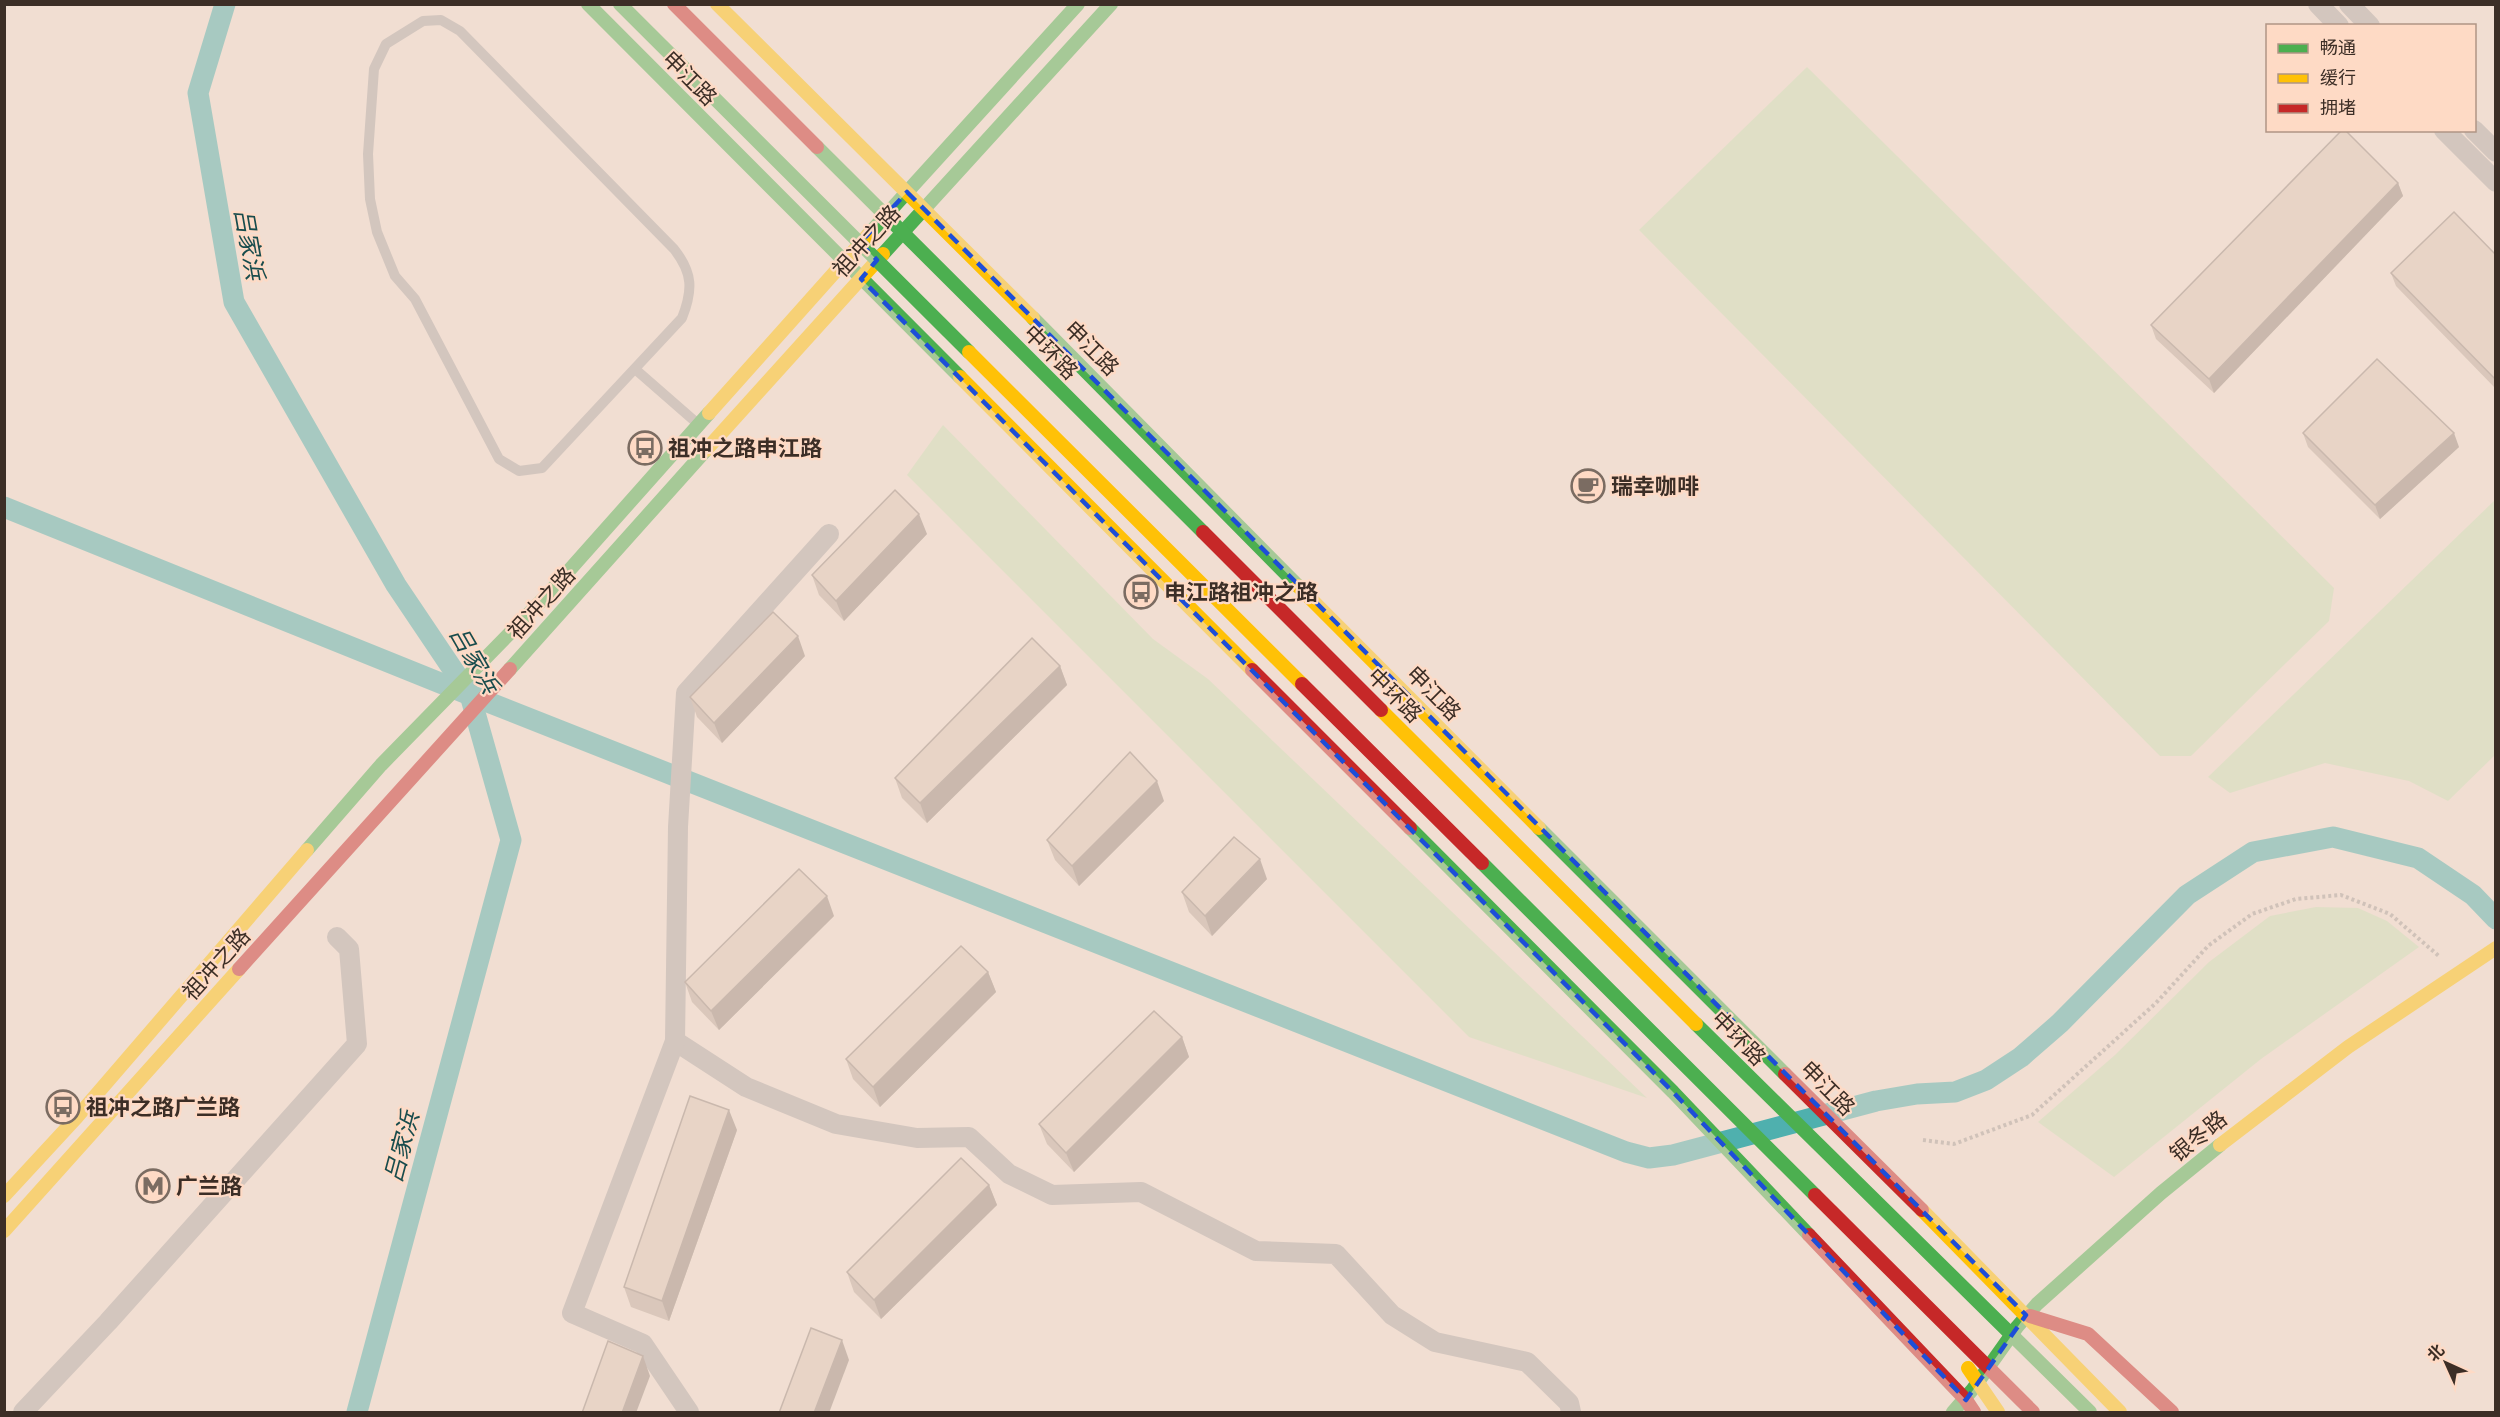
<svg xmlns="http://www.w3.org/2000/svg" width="2500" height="1417" viewBox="0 0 2500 1417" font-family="'Titillium Web','Noto Sans SC',sans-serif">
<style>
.green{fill:#cddfb9}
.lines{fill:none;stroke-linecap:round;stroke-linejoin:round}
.canal{stroke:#4fb0ae;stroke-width:21}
.path{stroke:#a9a09c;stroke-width:4;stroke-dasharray:3 3;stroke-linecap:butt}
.lane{stroke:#b0a8a7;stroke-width:10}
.street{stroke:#b0a8a7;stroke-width:20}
.fast{stroke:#4caf50;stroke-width:14}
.slow{stroke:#ffc107;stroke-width:14}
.jam{stroke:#c62828;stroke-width:14}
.fast-bridge{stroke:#4caf50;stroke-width:14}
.slow-bridge{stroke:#ffc107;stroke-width:14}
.jam-bridge{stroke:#c62828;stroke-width:14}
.wall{fill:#beab9f}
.shaded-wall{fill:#9b8b82}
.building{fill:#ddc7b9;stroke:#9b8b82;stroke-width:1.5}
.marked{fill:none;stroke:#1d4ed8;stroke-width:4.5;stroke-dasharray:12 8;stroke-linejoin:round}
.labels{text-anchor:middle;stroke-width:4.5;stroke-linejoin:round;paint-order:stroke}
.street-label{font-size:22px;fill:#3c2e26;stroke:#fedac5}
.poi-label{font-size:22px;font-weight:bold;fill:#3c2e26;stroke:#fedac5;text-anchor:start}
.water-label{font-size:24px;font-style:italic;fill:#184c4d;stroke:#fedac5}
</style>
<rect width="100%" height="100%" fill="#f1ded2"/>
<g class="green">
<path d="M 1807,67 L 2334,588 L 2329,621 L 2191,756 L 2160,756 L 1639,230 Z"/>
<path d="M 943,425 L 1153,639 L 1208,679 L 1647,1098 L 1469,1037 L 907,475 Z"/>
<path d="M 2495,500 L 2495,755 L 2448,801 L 2409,781 L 2325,763 L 2230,793 L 2208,777 Z"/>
<path d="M 2316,907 L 2358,908 L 2387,921 L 2419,947 L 2261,1059 L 2114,1177 L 2038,1122 L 2115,1055 L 2209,962 L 2270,916 Z"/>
</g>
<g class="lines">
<g class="canal">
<path d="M 225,4 L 198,93 L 234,302 L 396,585 L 470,695 L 511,840 L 357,1412"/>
<path d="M 4,507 L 470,695 L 1626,1152 L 1649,1158 L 1673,1155 L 1876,1101 L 1917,1094 L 1955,1092 L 1986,1080 L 2021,1057 L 2060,1023 L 2187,895 L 2253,852 L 2333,837 L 2418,858 L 2473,895 L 2496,919"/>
</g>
<path class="path" d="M 1923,1140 L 1954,1144 L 2032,1115 L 2156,1003 L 2208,946 L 2252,914 L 2296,899 L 2341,895 L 2390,914 L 2440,957"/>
<g class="lane">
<path d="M 441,20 L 460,31 L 674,249 C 693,273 693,290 682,318 L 542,468 L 519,471 L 499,459 L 415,299 L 395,276 L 377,232 L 370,199 L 368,154 L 374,69 L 386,44 L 423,21 Z"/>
<path d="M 635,369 L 698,424"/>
</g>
<g class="street">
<path d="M 2318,4 L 2339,26"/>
<path d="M 2349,4 L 2370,26"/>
<path d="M 2444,130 L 2496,182"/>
<path d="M 2474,130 L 2496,152"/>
<path d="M 675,1041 L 746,1087 L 836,1124 L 917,1138 L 969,1137 L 1009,1174 L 1052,1195 L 1141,1192 L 1256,1251 L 1336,1254 L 1392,1315 L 1435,1342 L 1527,1362 L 1569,1403 L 1571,1412"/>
<path d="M 23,1412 L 108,1322 L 357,1044 L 349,949 L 337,937"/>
<path d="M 689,1412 L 643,1344 L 572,1313 L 675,1041 L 678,827 L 686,693 L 829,534"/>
</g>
<g class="fast">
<path d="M 588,4 L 960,377"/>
<path d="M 868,235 L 1078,4"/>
<path d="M 883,254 L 1111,4"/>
<path d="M 1033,318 L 1298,586"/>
<path d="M 510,669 L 706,450"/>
<path d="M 1410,828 L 1673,1092 L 1809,1235"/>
<path d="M 1539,828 L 1785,1074"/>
<path d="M 307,850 L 381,765 L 549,593 L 709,413"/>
<path d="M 1953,1412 L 1973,1389 L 2017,1327 L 2037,1304 L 2161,1193 L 2220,1145"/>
</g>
<g class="slow">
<path d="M 717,4 L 1033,318"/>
<path d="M 960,377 L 1252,670"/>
<path d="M 709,413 L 868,235"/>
<path d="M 706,450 L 883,254"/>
<path d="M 1298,586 L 1539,828"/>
<path d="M 2220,1145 L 2348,1047 L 2496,948"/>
<path d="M 4,1196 L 77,1117 L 307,850"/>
<path d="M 1922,1210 L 2120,1412"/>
<path d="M 4,1231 L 239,969"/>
</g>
<g class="jam">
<path d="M 1252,670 L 1410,828"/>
<path d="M 239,969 L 510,669"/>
<path d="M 1785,1074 L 1922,1210"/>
<path d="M 1809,1235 L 1966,1400 L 1974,1412"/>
<path d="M 2030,1316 L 2088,1334 L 2172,1412"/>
</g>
<g class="fast-bridge">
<path d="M 620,4 L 969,352"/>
<path d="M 817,147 L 1203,532"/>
<path d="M 1482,863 L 1815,1195"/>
<path d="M 1696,1024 L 2090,1412"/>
</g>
<g class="slow-bridge">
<path d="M 969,352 L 1302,684"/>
<path d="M 1381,710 L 1696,1024"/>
<path d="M 1968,1368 L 1998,1412"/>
</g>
<g class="jam-bridge">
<path d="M 674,4 L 817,147"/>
<path d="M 1203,532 L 1381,710"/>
<path d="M 1302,684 L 1482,863"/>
<path d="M 1815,1195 L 2033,1412"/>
</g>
</g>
<g class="wall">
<path d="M 2398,183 L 2403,196 L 2214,393 L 2156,339 L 2151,325 Z"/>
<path d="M 2496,255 L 2496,389 L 2396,286 L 2391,273 Z"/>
<path d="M 2303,433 L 2459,447 L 2380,519 L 2308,447 Z"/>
<path d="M 927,534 L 844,621 L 819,595 L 812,575 Z"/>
<path d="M 805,656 L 722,743 L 697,717 L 690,697 Z"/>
<path d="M 1060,666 L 1067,685 L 927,823 L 902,798 L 895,778 Z"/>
<path d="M 1164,801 L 1079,886 L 1055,860 L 1047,840 Z"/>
<path d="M 1267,879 L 1212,936 L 1189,912 L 1182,892 Z"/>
<path d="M 834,916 L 719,1030 L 692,1002 L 685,982 Z"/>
<path d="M 988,972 L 996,992 L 880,1107 L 853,1079 L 846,1059 Z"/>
<path d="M 1182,1037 L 1189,1057 L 1074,1172 L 1047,1144 L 1039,1124 Z"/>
<path d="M 737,1130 L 669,1321 L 631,1307 L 624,1287 Z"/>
<path d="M 989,1185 L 997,1205 L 881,1319 L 854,1292 L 847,1272 Z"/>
</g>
<g class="shaded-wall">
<path d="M 2398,183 L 2403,196 L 2214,393 L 2209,379 Z"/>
<path d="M 2454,433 L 2459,447 L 2380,519 L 2375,505 Z"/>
<path d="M 919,514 L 927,534 L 844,621 L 836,601 Z"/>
<path d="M 798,636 L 805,656 L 722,743 L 714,723 Z"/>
<path d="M 1060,666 L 1067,685 L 927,823 L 920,803 Z"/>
<path d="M 1157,781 L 1164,801 L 1079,886 L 1072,866 Z"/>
<path d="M 1260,859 L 1267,879 L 1212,936 L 1205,916 Z"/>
<path d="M 827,896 L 834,916 L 719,1030 L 711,1011 Z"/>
<path d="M 988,972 L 996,992 L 880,1107 L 873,1087 Z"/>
<path d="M 1182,1037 L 1189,1057 L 1074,1172 L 1066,1153 Z"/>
<path d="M 729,1110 L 737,1130 L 669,1321 L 662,1301 Z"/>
<path d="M 989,1185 L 997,1205 L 881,1319 L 874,1300 Z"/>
<path d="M 842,1340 L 849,1360 L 829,1413 L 814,1413 Z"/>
<path d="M 643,1356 L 650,1376 L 636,1413 L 622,1413 Z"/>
</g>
<g class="building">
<path d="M 2342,130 L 2345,130 L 2398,183 L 2209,379 L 2151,325 Z"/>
<path d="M 2454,212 L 2496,255 L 2496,380 L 2391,273 Z"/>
<path d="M 2377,359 L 2454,433 L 2375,505 L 2303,433 Z"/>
<path d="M 895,490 L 919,514 L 836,601 L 812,575 Z"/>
<path d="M 773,612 L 798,636 L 714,723 L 690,697 Z"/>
<path d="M 1032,638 L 1060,666 L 920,803 L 895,778 Z"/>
<path d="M 1130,752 L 1157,781 L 1072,866 L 1047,840 Z"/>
<path d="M 1234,837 L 1260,859 L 1205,916 L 1182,892 Z"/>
<path d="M 799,869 L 827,896 L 711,1011 L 685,982 Z"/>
<path d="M 961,946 L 988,972 L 873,1087 L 846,1059 Z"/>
<path d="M 1154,1011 L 1182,1037 L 1066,1153 L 1039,1124 Z"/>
<path d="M 690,1096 L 729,1110 L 662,1301 L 624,1287 Z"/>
<path d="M 961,1158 L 989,1185 L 874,1300 L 847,1272 Z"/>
<path d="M 811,1328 L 842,1340 L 814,1413 L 779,1413 Z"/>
<path d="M 608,1341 L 643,1356 L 622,1413 L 582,1413 Z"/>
</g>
<path d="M0 0H2500V1417H0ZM 907,192 L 2026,1315 L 1966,1400 L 1673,1092 L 861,279 L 877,260 L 860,243 Z" fill="#f1ded2" fill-opacity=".55" fill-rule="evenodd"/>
<path class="marked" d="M 907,192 L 2026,1315 L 1966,1400 L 1673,1092 L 861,279 L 877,260 L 860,243 Z"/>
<defs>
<symbol id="bus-ring" viewBox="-11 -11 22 22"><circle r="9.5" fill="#fedac5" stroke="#7b6c62" stroke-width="1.5"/><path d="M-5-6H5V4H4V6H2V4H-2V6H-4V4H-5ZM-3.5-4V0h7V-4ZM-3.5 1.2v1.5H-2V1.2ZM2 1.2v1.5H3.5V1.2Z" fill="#7b6c62"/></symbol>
<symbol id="cafe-ring" viewBox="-11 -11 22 22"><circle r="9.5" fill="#fedac5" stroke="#7b6c62" stroke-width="1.5"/><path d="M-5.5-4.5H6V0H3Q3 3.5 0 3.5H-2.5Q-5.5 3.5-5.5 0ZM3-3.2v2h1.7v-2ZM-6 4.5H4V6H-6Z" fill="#7b6c62"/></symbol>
<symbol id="metro-ring" viewBox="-11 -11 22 22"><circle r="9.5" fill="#fedac5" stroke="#7b6c62" stroke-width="1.5"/><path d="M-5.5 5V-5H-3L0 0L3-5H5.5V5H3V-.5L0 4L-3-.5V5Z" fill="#7b6c62"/></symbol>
</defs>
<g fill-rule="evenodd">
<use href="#bus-ring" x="626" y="429" width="38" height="38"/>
<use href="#cafe-ring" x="1569" y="467" width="38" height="38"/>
<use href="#bus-ring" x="1122" y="573" width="38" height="38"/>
<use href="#bus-ring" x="44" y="1088" width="38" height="38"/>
<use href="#metro-ring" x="134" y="1167" width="38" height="38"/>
</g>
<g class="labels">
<g class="street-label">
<text transform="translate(690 78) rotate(45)" y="8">申江路</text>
<text transform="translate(866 241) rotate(-48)" y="8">祖冲之路</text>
<text transform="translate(1092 348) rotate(45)" y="8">申江路</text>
<text transform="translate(1051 352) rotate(45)" y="8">中环路</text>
<text transform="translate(541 603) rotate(-48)" y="8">祖冲之路</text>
<text transform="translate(1434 693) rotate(45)" y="8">申江路</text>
<text transform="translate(1395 695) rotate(45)" y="8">中环路</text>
<text transform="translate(216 964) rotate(-48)" y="8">祖冲之路</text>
<text transform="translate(1739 1038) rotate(45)" y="8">中环路</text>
<text transform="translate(1828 1088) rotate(45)" y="8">申江路</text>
<text transform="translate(2198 1136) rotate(-39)" y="8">银冬路</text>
</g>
<g class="poi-label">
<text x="668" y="456">祖冲之路申江路</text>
<text x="1611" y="494">瑞幸咖啡</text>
<text x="1164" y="600">申江路祖冲之路</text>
<text x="86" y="1115">祖冲之路广兰路</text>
<text x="176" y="1194">广兰路</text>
</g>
<g class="water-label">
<text transform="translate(249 244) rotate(80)" y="8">吕家浜</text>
<text transform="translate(474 660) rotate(60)" y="8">吕家浜</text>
<text transform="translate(402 1147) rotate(-75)" y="8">吕家浜</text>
</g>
</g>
<rect width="2500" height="1417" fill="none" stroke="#3c2e26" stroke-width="12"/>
<rect x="2266" y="24" width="210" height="108" fill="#fedac5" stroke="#b09585" stroke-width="1.5"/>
<rect x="2278" y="44" width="30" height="9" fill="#4caf50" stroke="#b09585" stroke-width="1.5"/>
<text x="2320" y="54" font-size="18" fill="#3c2e26">畅通</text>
<rect x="2278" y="74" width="30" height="9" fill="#ffc107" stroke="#b09585" stroke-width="1.5"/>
<text x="2320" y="84" font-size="18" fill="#3c2e26">缓行</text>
<rect x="2278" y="104" width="30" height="9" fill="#c62828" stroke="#b09585" stroke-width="1.5"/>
<text x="2320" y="114" font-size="18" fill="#3c2e26">拥堵</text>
<g transform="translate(2446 1363) rotate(315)" stroke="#fedac5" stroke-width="4.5" paint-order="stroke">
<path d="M0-4.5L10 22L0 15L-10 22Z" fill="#3c2e26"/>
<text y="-9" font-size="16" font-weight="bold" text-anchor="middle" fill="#3c2e26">北</text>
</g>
</svg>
